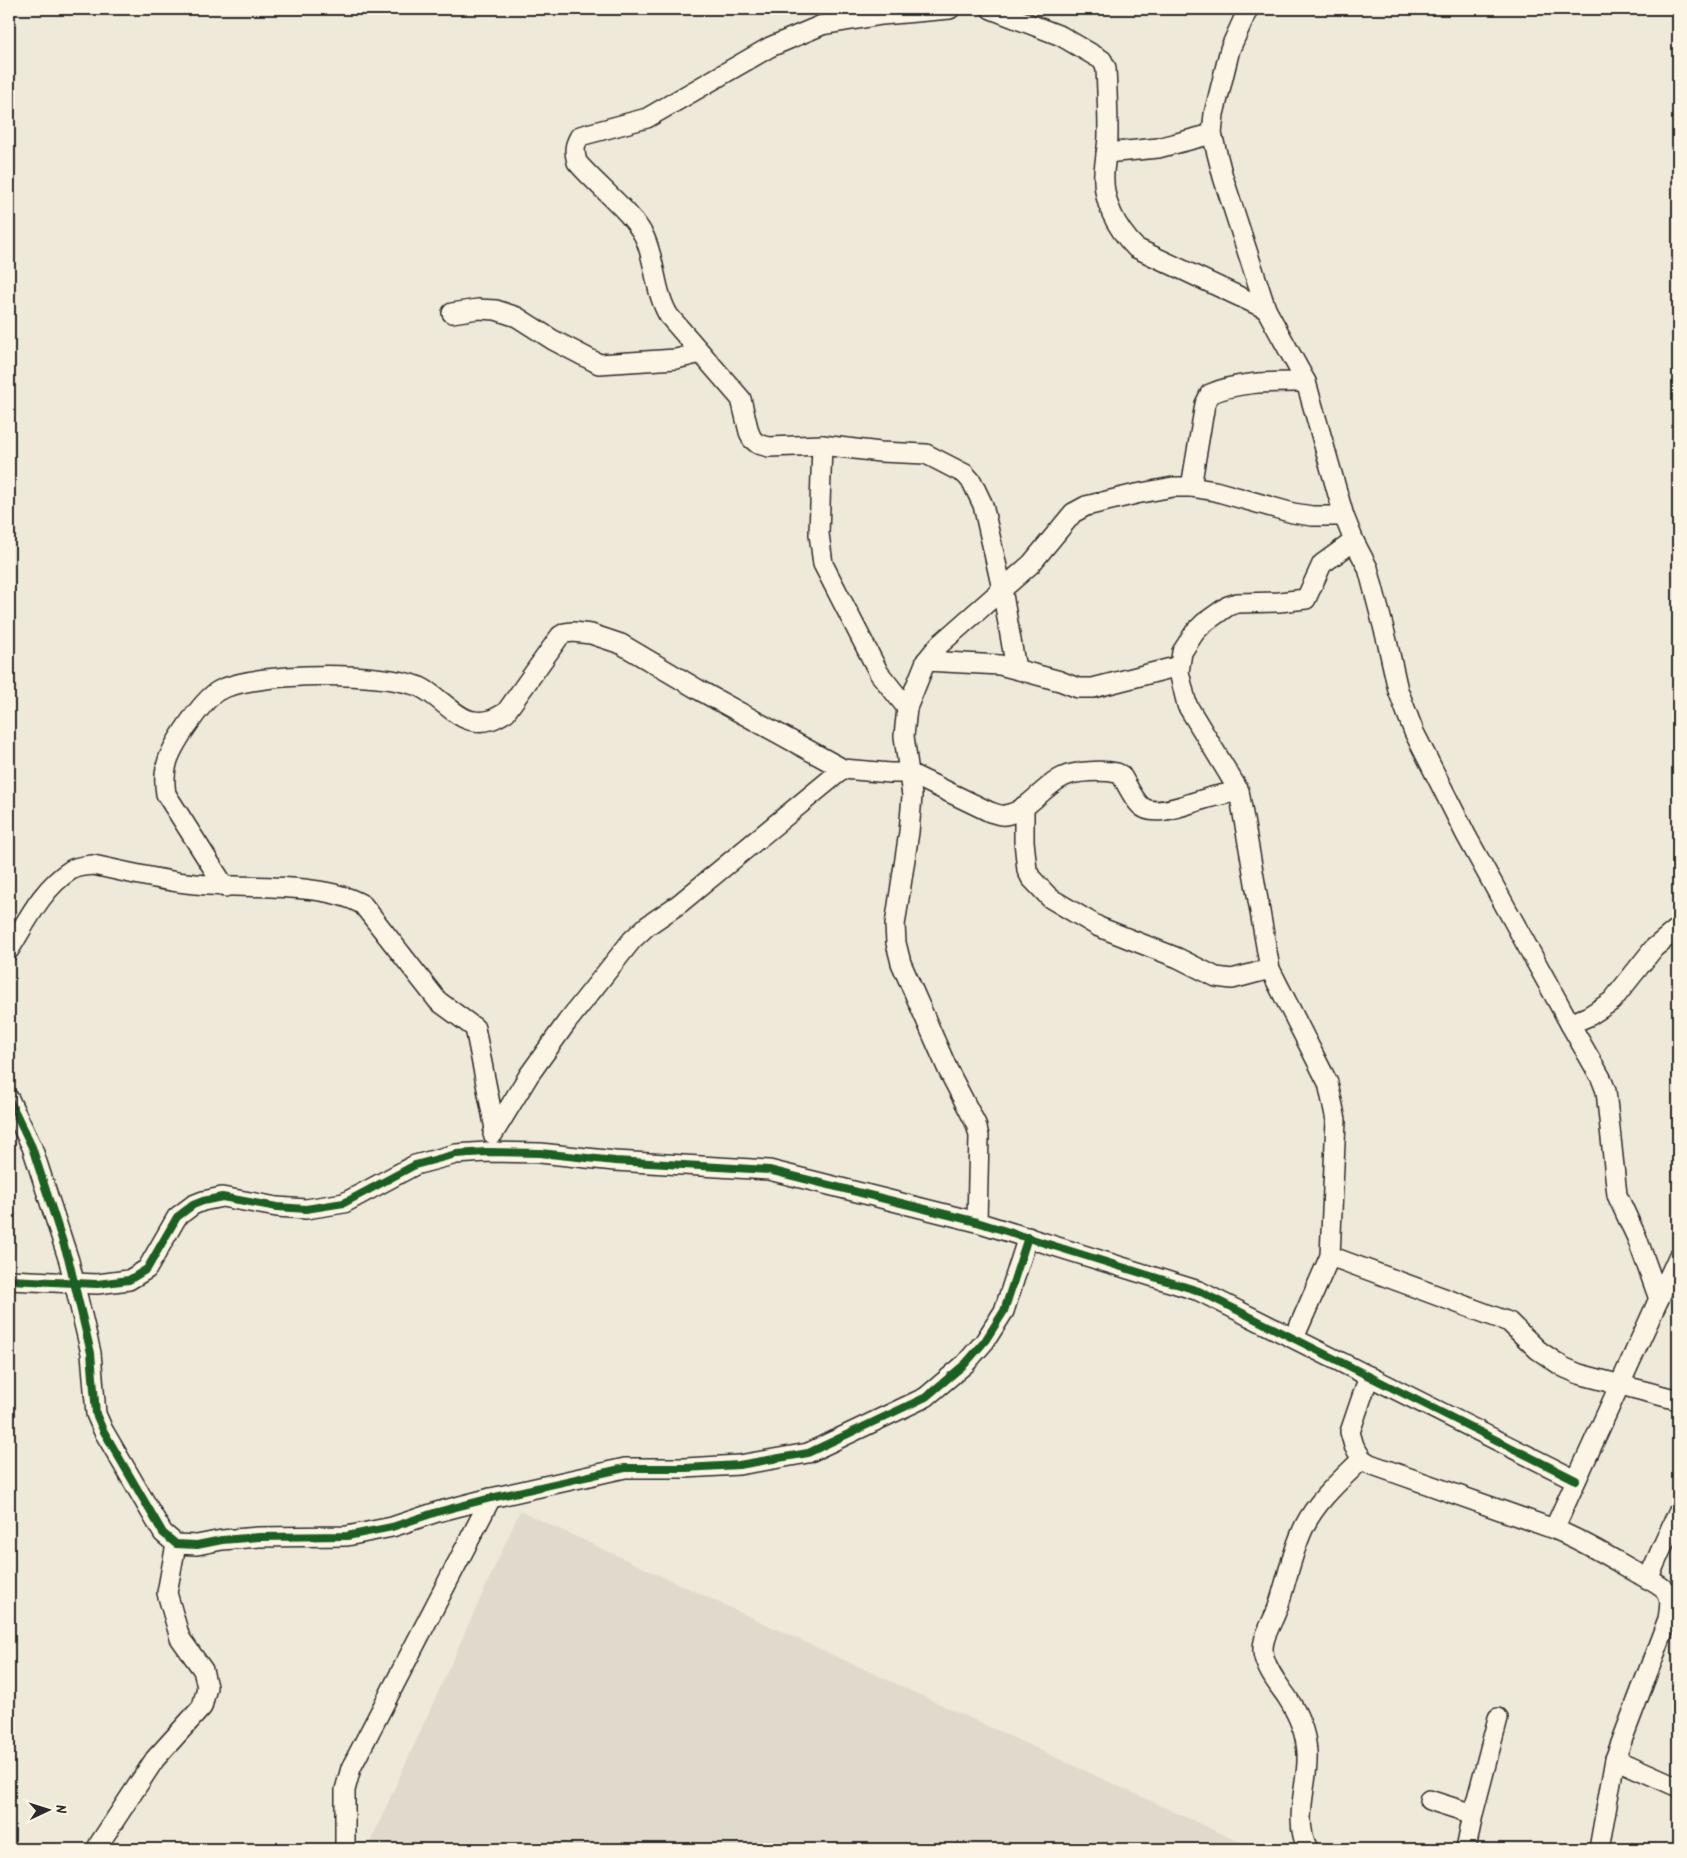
<svg xmlns="http://www.w3.org/2000/svg" width="1687" height="1858" viewBox="0 0 1687 1858" font-family="Kalam,sans-serif">
<style>
.built{fill:#e0dacc}
.lines{fill:none;stroke-linecap:round;stroke-linejoin:round}
.street-casing{stroke:#2b2b2b;stroke-width:22}
.street{stroke:#fcf5e5;stroke-width:19}
.cycleway-casing{stroke:#fcf5e5;stroke-width:11}
.cycleway{stroke:#1b5e20;stroke-width:8}
</style>
<rect width="100%" height="100%" fill="#efe9da"/>
<filter id="ink" filterUnits="userSpaceOnUse"><feTurbulence type="fractalNoise" baseFrequency=".02" numOctaves="2"/><feDisplacementMap in="SourceGraphic" scale="10" xChannelSelector="R" yChannelSelector="G"/><feConvolveMatrix kernelMatrix="1 2 1 2 8 2 1 2 1" color-interpolation-filters="sRGB"/></filter>
<g filter="url(#ink)">
<path class="built" d="M 520,1511 L 1255,1849 L 367,1849 Z"/>
<g class="lines">
<defs>
<g id="street">
<path d="M 950,9 L 882,15 L 822,25 L 770,47 L 647,118 L 580,136 C 574,146 574,151 577,162 C 596,185 631,211 644,236 C 656,261 654,291 669,316 L 741,399 L 749,432 L 752,439 L 758,444 L 769,447 L 822,445 L 880,452 L 926,454 L 965,474 L 972,482 L 983,505 L 1002,589 L 1016,669"/>
<path d="M 991,9 L 1061,36 L 1102,60 L 1106,68 C 1107,90 1108,112 1108,134 C 1108,146 1105,159 1104,172 C 1102,201 1116,228 1136,248 L 1266,309"/>
<path d="M 1248,9 L 1230,49 L 1214,114 L 1212,134 L 1223,177 L 1266,309 L 1306,382 L 1344,516 L 1354,541 L 1368,568 L 1387,641 L 1398,690 L 1414,732 L 1466,835 L 1570,1024"/>
<path d="M 1106,153 L 1158,148 L 1212,134"/>
<path d="M 452,313 L 478,309 L 496,310 L 517,317 L 553,340 L 599,364 L 676,359 L 701,353"/>
<path d="M 822,445 L 819,534 L 823,564 L 879,673 L 907,708"/>
<path d="M 1191,487 L 1205,404 L 1210,394 C 1239,381 1274,382 1306,382"/>
<path d="M 926,661 L 1000,665 L 1060,681 L 1078,688 L 1093,688 L 1179,666"/>
<path d="M 1024,806 L 1024,841 L 1027,870 L 1031,878 L 1050,898 L 1099,927 L 1178,958 L 1216,977 L 1232,979 L 1270,969"/>
<path d="M 225,887 L 166,794 C 164,782 164,772 168,760 C 174,743 205,695 222,689 C 261,672 380,671 420,687 C 438,695 456,719 474,721 C 487,723 495,719 506,712 L 560,636 L 565,633 L 573,632 L 591,634 L 621,644 L 699,690 L 843,769 L 890,773 L 909,773 L 990,812 C 994,813 1000,816 1005,815 C 1028,812 1043,786 1063,777 C 1075,771 1103,770 1117,773 L 1121,775 C 1127,784 1132,797 1140,805 C 1154,820 1191,802 1208,798 C 1218,795 1228,794 1239,791"/>
<path d="M 9,950 C 26,923 42,888 71,870 C 77,866 86,866 93,865 C 127,872 161,881 195,884 C 241,889 325,881 363,905 L 438,1001 L 475,1028 L 495,1129"/>
<path d="M 9,1099 L 32,1147 L 69,1261 L 91,1353 L 96,1414 L 103,1430 L 163,1533 L 176,1544 L 197,1545 L 222,1540 L 259,1537 L 347,1536 L 392,1527 L 437,1512 L 491,1498 L 625,1468 L 685,1468 L 739,1465 L 808,1453 L 926,1397 L 965,1364 L 985,1341 L 1004,1311 L 1028,1237"/>
<path d="M 493,1134 L 529,1075 L 567,1022 L 632,940 L 647,926 L 679,904 L 843,769"/>
<path d="M 977,1222 L 979,1136 L 976,1124 L 948,1070 L 901,963 L 896,943 L 895,925 L 909,832 L 912,796 L 904,736 L 907,708 L 926,661 L 939,645 L 1031,564 L 1073,513 L 1086,506 L 1136,494 L 1173,487 L 1191,487 L 1215,491 L 1293,513 L 1312,516 L 1344,516"/>
<path d="M 1330,1256 L 1509,1322 L 1538,1350 L 1563,1367 L 1579,1374 L 1678,1400"/>
<path d="M 9,1280 L 97,1284 L 129,1280 L 147,1269 L 177,1217 L 193,1205 L 203,1201 L 222,1197 L 277,1207 L 306,1209 L 344,1203 L 415,1165 L 456,1154 L 486,1152 L 540,1153 L 615,1161 L 769,1170 L 977,1222 L 1199,1291 L 1576,1480"/>
<path d="M 1659,1299 L 1637,1238 L 1617,1195 L 1606,1091 L 1601,1078 L 1570,1024 L 1589,1016 L 1612,1001 L 1654,948 L 1678,928"/>
<path d="M 1294,1338 L 1330,1256 L 1336,1120 L 1328,1083 L 1270,969 L 1239,791 L 1187,705 L 1179,672 L 1182,652 L 1195,632 L 1204,623 L 1228,606 L 1237,603 L 1279,602 L 1306,599 L 1322,564 L 1354,541"/>
<path d="M 1369,1376 L 1350,1432 L 1354,1446 L 1362,1459 L 1370,1464 L 1554,1529 C 1584,1541 1611,1558 1639,1574 C 1647,1579 1662,1585 1667,1593 C 1672,1600 1669,1611 1668,1619 L 1615,1759 L 1599,1849"/>
<path d="M 1554,1529 L 1678,1257"/>
<path d="M 1648,1579 L 1678,1512"/>
<path d="M 1615,1759 L 1678,1787"/>
<path d="M 1429,1800 L 1473,1814"/>
<path d="M 97,1849 L 99,1844 L 155,1759 L 202,1707 L 207,1687 L 203,1670 L 180,1638 L 167,1593 L 176,1544"/>
<path d="M 345,1849 L 345,1790 L 351,1768 L 491,1498"/>
<path d="M 1308,1849 C 1292,1819 1309,1784 1307,1753 C 1306,1731 1298,1714 1287,1697 C 1278,1684 1268,1672 1264,1657 C 1259,1640 1273,1623 1278,1607 C 1287,1580 1292,1551 1305,1525 C 1318,1499 1342,1479 1362,1459"/>
<path d="M 1466,1849 L 1473,1814 L 1498,1718"/>
</g>
</defs>
<use href="#street" class="street-casing"/>
<use href="#street" class="street"/>
<defs>
<g id="cycleway">
<path d="M 9,1099 L 32,1147 L 69,1261 L 91,1353 L 96,1414 L 103,1430 L 163,1533 L 176,1544 L 197,1545 L 222,1540 L 259,1537 L 347,1536 L 392,1527 L 437,1512 L 491,1498 L 625,1468 L 685,1468 L 739,1465 L 808,1453 L 926,1397 L 965,1364 L 985,1341 L 1004,1311 L 1028,1237"/>
<path d="M 9,1280 L 97,1284 L 129,1280 L 147,1269 L 177,1217 L 193,1205 L 203,1201 L 222,1197 L 277,1207 L 306,1209 L 344,1203 L 415,1165 L 456,1154 L 486,1152 L 540,1153 L 615,1161 L 769,1170 L 977,1222 L 1199,1291 L 1576,1480"/>
</g>
</defs>
<use href="#cycleway" class="cycleway-casing"/>
<use href="#cycleway" class="cycleway"/>
</g>
</g>
<rect width="1687" height="1858" fill="none" stroke="#fcf5e5" stroke-width="30"/>
<rect x="15" y="15" width="1657" height="1828" fill="none" stroke="#2b2b2b" stroke-width="2" filter="url(#ink)"/>
<g transform="translate(48 1810) rotate(86)" stroke="#fcf5e5" stroke-width="4" paint-order="stroke">
<path d="M0-4L9 19L0 12L-9 19Z" fill="#2b2b2b"/>
<text y="-8" font-size="14" font-weight="bold" text-anchor="middle" fill="#2b2b2b">N</text>
</g>
</svg>
